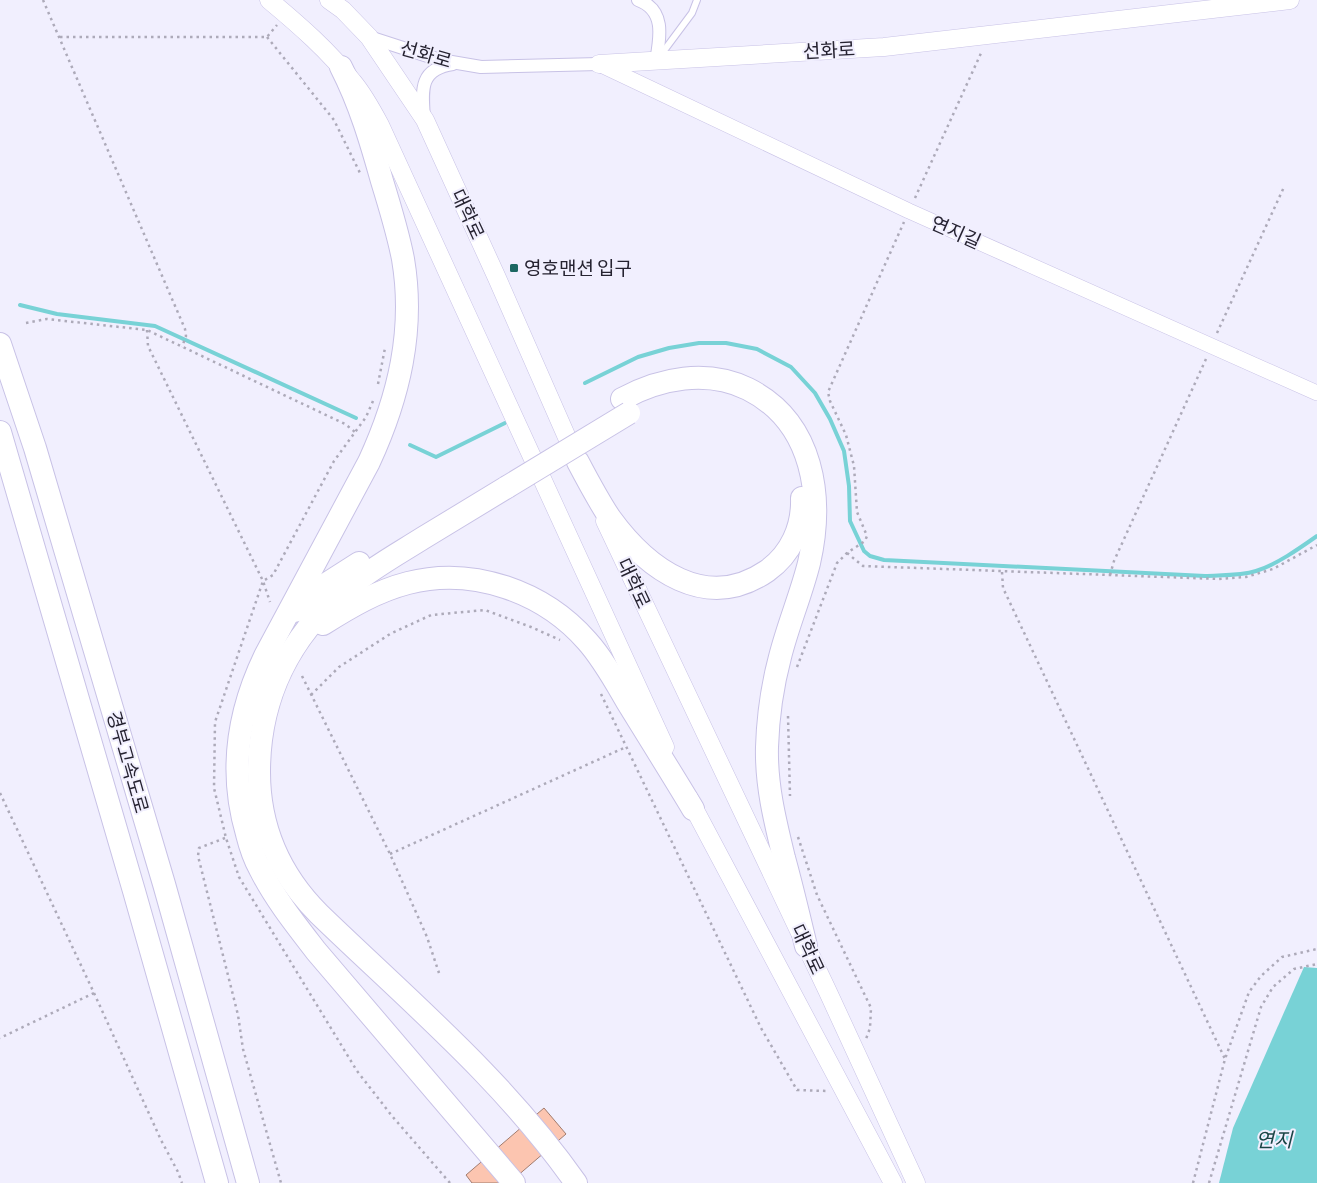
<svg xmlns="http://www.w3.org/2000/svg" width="1317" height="1183" viewBox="0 0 1317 1183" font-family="'Sofia Sans Condensed','Noto Sans KR',sans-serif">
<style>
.water{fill:#78d2d6}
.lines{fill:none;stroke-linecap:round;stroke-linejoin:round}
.stream{stroke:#78d2d6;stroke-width:4}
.building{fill:#fcc5b0;stroke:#a17c6e}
.service-casing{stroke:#c8c2e6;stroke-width:8}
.minor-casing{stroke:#c8c2e6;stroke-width:14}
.tertiary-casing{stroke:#c8c2e6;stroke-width:16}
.secondary-casing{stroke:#c8c2e6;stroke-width:19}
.motorway-casing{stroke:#c8c2e6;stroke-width:24}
.path{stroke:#adaab9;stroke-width:2.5;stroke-dasharray:2.5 4;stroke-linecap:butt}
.service{stroke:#fff;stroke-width:6}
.minor{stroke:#fff;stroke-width:12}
.tertiary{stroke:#fff;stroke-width:15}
.secondary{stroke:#fff;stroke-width:18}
.motorway{stroke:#fff;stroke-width:22}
.motorway-bridge-casing{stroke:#c8c2e6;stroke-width:24;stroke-linecap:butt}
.motorway-bridge{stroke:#fff;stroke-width:22}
.poi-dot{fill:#1c6762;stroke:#f1effe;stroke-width:2}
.labels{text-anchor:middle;stroke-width:4;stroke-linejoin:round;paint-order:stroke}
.street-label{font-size:19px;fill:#262331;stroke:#f1effe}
.poi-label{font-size:19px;fill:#262331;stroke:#f1effe;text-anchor:start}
.water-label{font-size:20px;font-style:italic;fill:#1a4546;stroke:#f1effe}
</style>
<rect width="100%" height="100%" fill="#f1effe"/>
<path class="water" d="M 1304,967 L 1317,968 L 1317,1183 L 1219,1183 L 1233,1128 Z"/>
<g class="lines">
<g class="stream">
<path d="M 20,305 L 57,314 L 155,326 L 356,418"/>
<path d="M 585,383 L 638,357 L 669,348 L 699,343 L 726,343 L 757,349 L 791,367 L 815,393 L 830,419 L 844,451 L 849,486 L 850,521 L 864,551 L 870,556 L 884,560 L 1205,576 C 1222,575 1240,576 1256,571 C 1276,565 1300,548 1317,536"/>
<path d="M 410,445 L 436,457 L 505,423"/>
</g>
</g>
<path class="building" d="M 544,1108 L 566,1134 L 509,1183 L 472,1183 L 466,1175 Z"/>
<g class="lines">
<defs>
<path id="service" d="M 660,56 L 692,13 L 697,0"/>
<g id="minor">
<path d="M 638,0 C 666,10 660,38 656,61"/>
<path d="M 369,37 L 440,60 L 481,67 L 599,64"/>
<path d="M 424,118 C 422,90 419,69 453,64"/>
</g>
<path id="tertiary" d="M 599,64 L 909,211 L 1317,393"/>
<g id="secondary">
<path d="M 269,0 C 299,25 329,51 353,82 C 364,95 372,110 380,125 L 665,747"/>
<path d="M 329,0 L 343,10 L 369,37 L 425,120 L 497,278 L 576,458"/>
<path d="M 599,64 L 884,47 L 1290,0"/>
<path d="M 605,521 L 828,992 L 916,1183"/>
<path d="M 688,797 L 893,1183"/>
</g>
<g id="motorway">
<path d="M 341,67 C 360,104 371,142 382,181 C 390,207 398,233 403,259 C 415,330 399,397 369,462 L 265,656 C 238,712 229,773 247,834 C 250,846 254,858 260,869 C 275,899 296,925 316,951 L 514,1183"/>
<path d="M 0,344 L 35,448 L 164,884 L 248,1183"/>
<path d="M 622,399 C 660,378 707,369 748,389 C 814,422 824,498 809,563 C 801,595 788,625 780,657 C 772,687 768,716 767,747 C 766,785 775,821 784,858 C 792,887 799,917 806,946"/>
<path d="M 0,432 L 134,891 L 217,1183"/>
<path d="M 578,462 C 588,481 598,500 610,518 C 647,569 706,613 767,571 C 791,554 803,527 802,498"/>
<path d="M 507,487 C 479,504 451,521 423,538 C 396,555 369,570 345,590 C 289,637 259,699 259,772 C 259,827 280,875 319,914 C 408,1000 504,1080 576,1183"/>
<path d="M 295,611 L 323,586 L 359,563"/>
<path d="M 323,624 C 350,607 377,591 408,583 C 473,566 544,592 587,641 C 604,660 616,683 629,705 C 650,739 672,774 693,809"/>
</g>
</defs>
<use href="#service" class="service-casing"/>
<use href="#minor" class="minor-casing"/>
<use href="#tertiary" class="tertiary-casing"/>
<use href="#secondary" class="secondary-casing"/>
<use href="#motorway" class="motorway-casing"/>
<g class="path">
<path d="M 43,0 L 185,329 L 186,336 L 182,347"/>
<path d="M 60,37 L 267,37 L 277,25"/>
<path d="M 267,37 L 334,120 L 361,175"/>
<path d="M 915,198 L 982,51"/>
<path d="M 26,323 L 47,319 L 147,330 L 345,424 L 355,432"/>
<path d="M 147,330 L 148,346 L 263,581 L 270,602"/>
<path d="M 1217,333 L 1284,187"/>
<path d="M 378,384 L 385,348"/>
<path d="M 373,401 L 366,417 L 334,461 L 273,575 L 263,581 L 215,722 L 214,788 L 226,838 L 239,877 L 357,1071 L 392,1116 L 450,1183"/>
<path d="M 847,553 L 863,566 L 1219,579 L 1246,577 L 1273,569 L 1317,545"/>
<path d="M 1002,572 L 1003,588 L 1225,1059"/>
<path d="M 1110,575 L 1114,561 L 1206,359"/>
<path d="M 797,667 L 837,563 L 847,553 L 865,541 L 867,536 L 857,512 L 854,466 L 846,435 L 830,401 L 828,392 L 904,222"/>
<path d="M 302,676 L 390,854 L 427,937 L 439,973"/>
<path d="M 601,694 L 761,1028 L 797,1090 L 827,1091"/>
<path d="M 311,695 L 339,667 L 390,634 L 431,615 L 485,610 L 531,627 L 560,640"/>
<path d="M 788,716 L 790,796"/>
<path d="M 0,793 L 94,993 L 0,1038"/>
<path d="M 798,837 L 817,895 L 871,1008 L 870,1028 L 866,1039"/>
<path d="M 225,838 L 199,848 L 198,856 L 238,1015 L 243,1049 L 281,1183"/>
<path d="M 390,854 L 626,747"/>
<path d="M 94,993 L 161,1140 L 178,1172 L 182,1183"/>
<path d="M 1193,1183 L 1225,1059 L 1249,992 L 1261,976 L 1282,957 L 1317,949"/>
<path d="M 1209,1183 L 1261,1007 L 1273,987 L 1294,969 L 1317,964"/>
</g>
<use href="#service" class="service"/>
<use href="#minor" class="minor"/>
<use href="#tertiary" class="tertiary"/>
<use href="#secondary" class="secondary"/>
<use href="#motorway" class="motorway"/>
<defs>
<path id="motorway-bridge" d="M 507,487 L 629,413"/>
</defs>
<use href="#motorway-bridge" class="motorway-bridge-casing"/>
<use href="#motorway-bridge" class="motorway-bridge"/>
</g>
<rect class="poi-dot" x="509" y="263" width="10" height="10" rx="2.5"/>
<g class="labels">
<g class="street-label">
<text transform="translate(829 50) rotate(-3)" y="7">선화로</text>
<text transform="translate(426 54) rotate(16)" y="7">선화로</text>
<text transform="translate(468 214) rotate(65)" y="7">대학로</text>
<text transform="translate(956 232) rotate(24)" y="7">연지길</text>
<text transform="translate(634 583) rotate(65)" y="7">대학로</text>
<text transform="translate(128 762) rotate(74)" y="7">경부고속도로</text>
<text transform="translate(808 949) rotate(65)" y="7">대학로</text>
</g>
<g class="poi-label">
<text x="524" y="275">영호맨션 입구</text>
</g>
<g class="water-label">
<text x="1274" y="1147">연지</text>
</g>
</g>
</svg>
